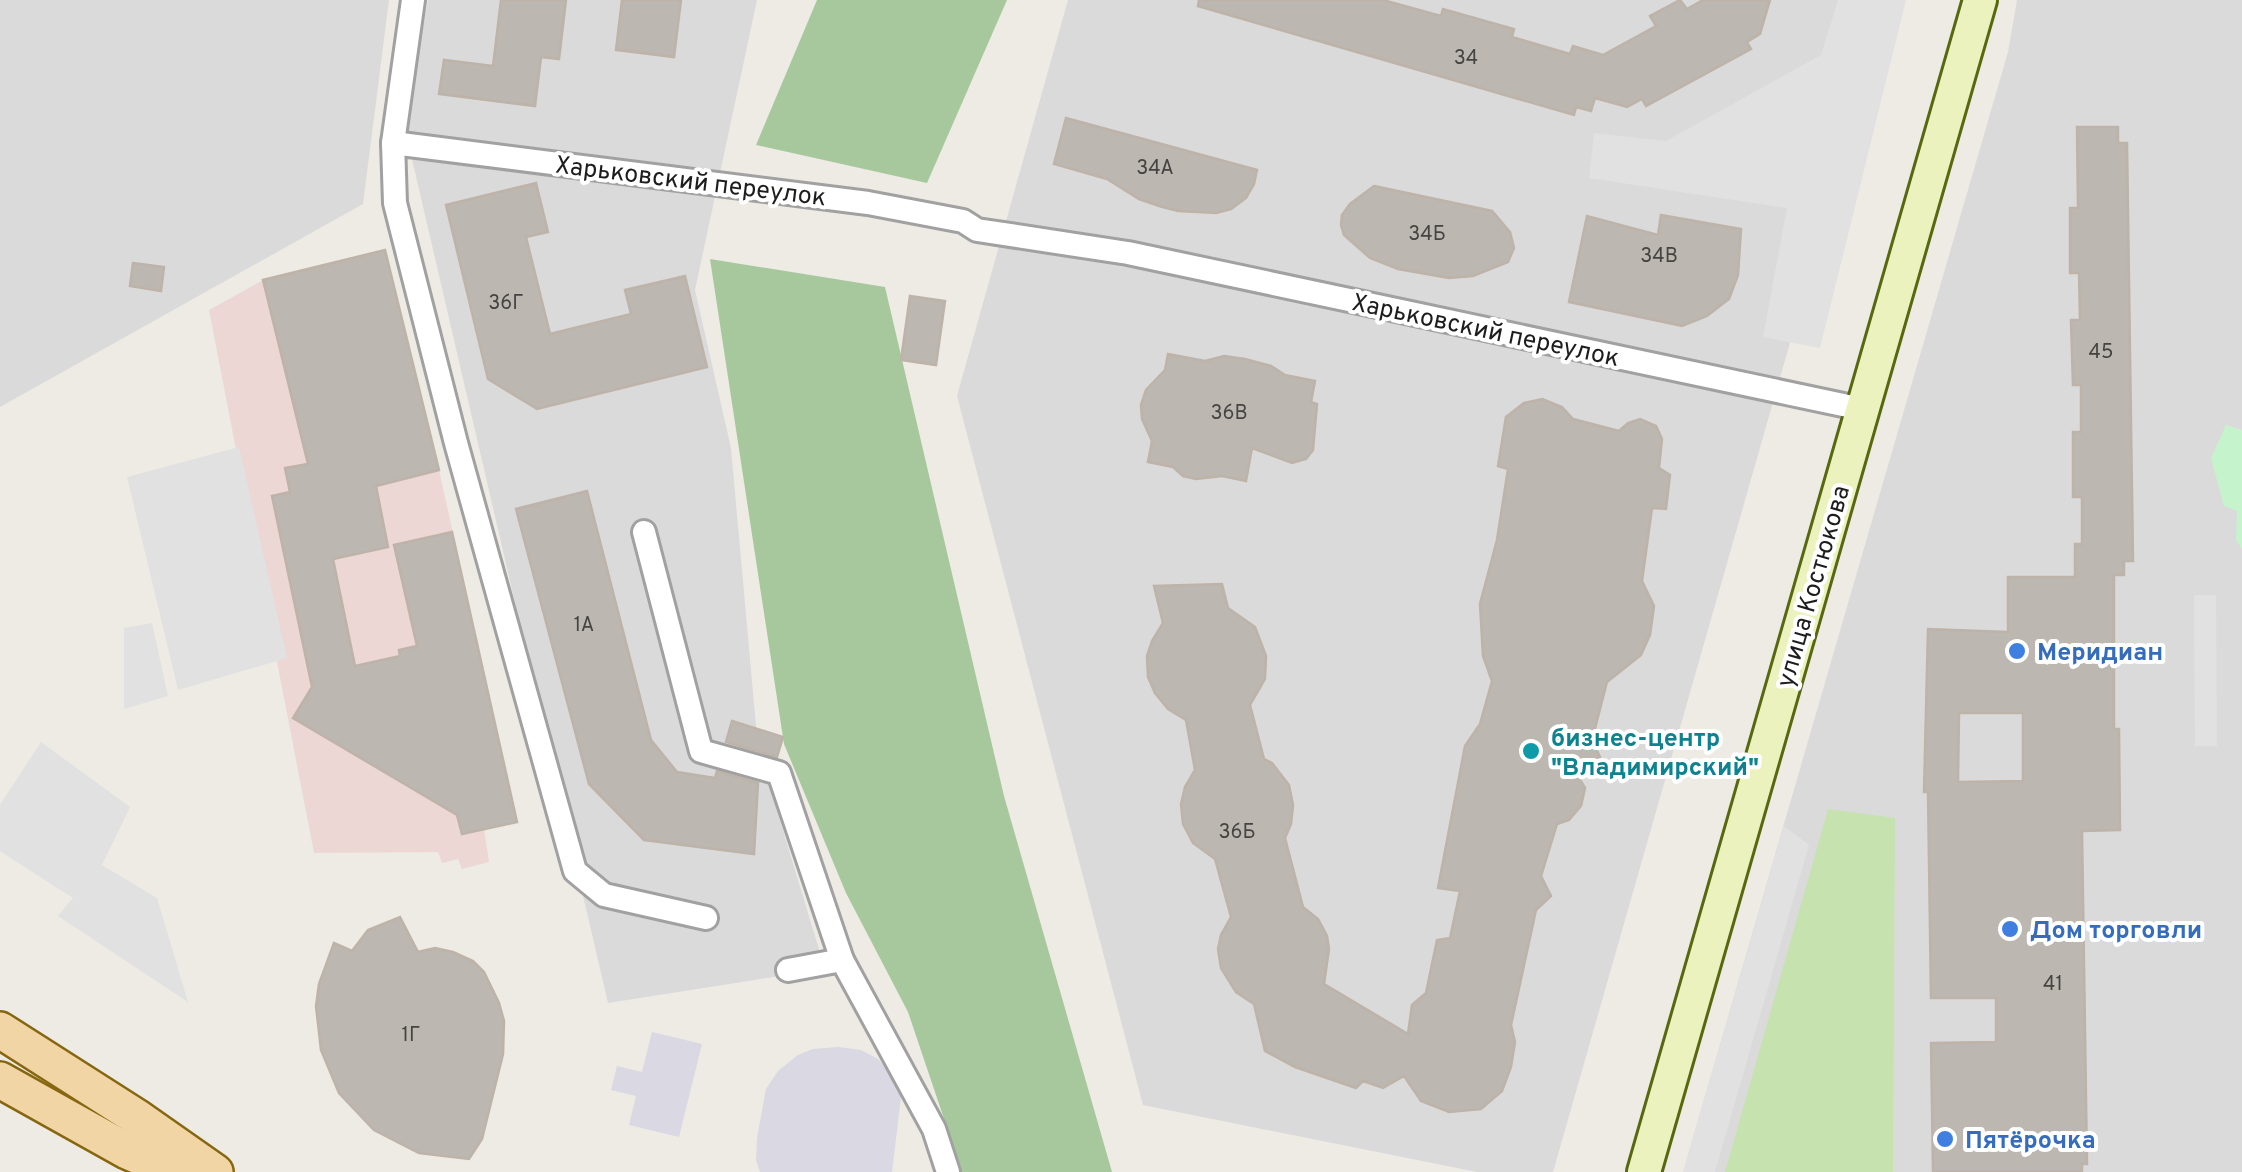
<svg xmlns="http://www.w3.org/2000/svg" width="2242" height="1172" viewBox="0 0 2242 1172" font-family="Overpass,sans-serif">
<style>
.residential{fill:#dbdada}
.commercial{fill:#ecd7d5}
.grass{fill:#c5e2af}
.forest{fill:#a7c89d}
.park{fill:#c5f3cc}
.parking{fill:#e1e1e1}
.plaza{fill:#d9d8e3}
.building{fill:#bdb7b1;stroke:#bdb3a8;stroke-width:2.5;fill-rule:evenodd}
.lines{fill:none;stroke-linecap:round;stroke-linejoin:round}
.street-casing{stroke:#a1a1a1;stroke-width:28}
.secondary-casing{stroke:#586810;stroke-width:38}
.primary-casing{stroke:#866710;stroke-width:40}
.street{stroke:#fff;stroke-width:22}
.secondary{stroke:#ecf2bd;stroke-width:32}
.primary{stroke:#f1d5a5;stroke-width:35}
.shop-dot{fill:#3f7fe0;stroke:#fff;stroke-width:4}
.culture-dot{fill:#0f9aa8;stroke:#fff;stroke-width:4}
.labels{text-anchor:middle;stroke-width:8;stroke-linejoin:round;paint-order:stroke}
.number-label{font-size:20px;fill:#454442}
.street-label{font-size:25px;fill:#1d1d1d;stroke:#fff}
.shop-label{font-size:25px;font-weight:bold;fill:#366cbe;stroke:#fff;text-anchor:start}
.culture-label{font-size:25px;font-weight:bold;fill:#0d838f;stroke:#fff;text-anchor:start}
</style>
<rect width="100%" height="100%" fill="#edebe4"/>
<g class="residential">
<path d="M 0,0 L 389,0 L 363,204 L 0,407 Z"/>
<path d="M 428,0 L 757,0 L 695,290 L 731,448 L 758,748 L 825,969 L 608,1003 L 405,129 Z"/>
<path d="M 1068,0 L 1888,0 L 1553,1172 L 1477,1172 L 1143,1105 L 957,396 Z"/>
<path d="M 2017,0 L 2242,0 L 2242,1172 L 1683,1172 L 2008,52 Z"/>
</g>
<path class="commercial" d="M 385,250 L 439,470 L 517,822 L 484,829 L 489,862 L 462,869 L 458,859 L 442,863 L 438,852 L 314,853 L 209,310 L 263,280 Z"/>
<path class="grass" d="M 1828,809 L 1895,818 L 1893,1172 L 1725,1172 Z"/>
<g class="forest">
<path d="M 817,0 L 1007,0 L 927,183 L 756,145 Z"/>
<path d="M 710,259 L 885,287 L 1004,796 L 1112,1172 L 962,1172 L 908,1012 L 846,893 L 784,744 Z"/>
</g>
<path class="park" d="M 2226,425 L 2242,430 L 2242,549 L 2236,540 L 2237,511 L 2224,506 L 2211,458 Z"/>
<g class="parking">
<path d="M 1838,0 L 1906,0 L 1820,348 L 1763,337 L 1787,208 L 1589,178 L 1594,133 L 1666,141 L 1821,55 Z"/>
<path d="M 239,447 L 287,658 L 178,690 L 127,477 Z"/>
<path d="M 2194,595 L 2216,595 L 2217,746 L 2195,746 Z"/>
<path d="M 152,623 L 168,696 L 124,709 L 124,628 Z"/>
<path d="M 41,742 L 130,807 L 102,865 L 157,898 L 188,1002 L 58,916 L 73,898 L 0,851 L 0,805 Z"/>
<path d="M 1784,826 L 1809,845 L 1715,1172 L 1683,1172 Z"/>
</g>
<g class="plaza">
<path d="M 652,1032 L 702,1044 L 679,1137 L 629,1125 L 636,1096 L 611,1090 L 617,1066 L 642,1072 Z"/>
<path d="M 838,1047 L 861,1050 L 878,1059 L 892,1074 L 901,1097 L 892,1172 L 760,1172 L 756,1160 L 757,1138 L 766,1089 L 778,1071 L 798,1055 L 813,1049 Z"/>
</g>
<g class="building">
<path d="M 501,0 L 566,0 L 559,59 L 541,57 L 535,106 L 439,94 L 444,60 L 493,66 Z"/>
<path d="M 622,0 L 681,0 L 674,57 L 616,50 Z"/>
<path d="M 1199,0 L 1383,0 L 1441,16 L 1443,9 L 1514,29 L 1512,37 L 1570,54 L 1573,46 L 1603,55 L 1656,26 L 1650,16 L 1680,0 L 1687,9 L 1703,0 L 1770,0 L 1760,34 L 1747,42 L 1751,49 L 1646,106 L 1642,99 L 1627,107 L 1595,98 L 1591,111 L 1576,107 L 1574,115 L 1198,6 Z"/>
<path d="M 1066,118 L 1257,170 L 1254,184 L 1246,198 L 1231,209 L 1216,213 L 1178,211 L 1159,206 L 1139,199 L 1107,179 L 1054,164 Z"/>
<path d="M 2077,127 L 2118,127 L 2118,143 L 2127,143 L 2133,561 L 2124,561 L 2124,575 L 2114,575 L 2114,729 L 2119,729 L 2120,830 L 2082,831 L 2087,1164 L 2082,1164 L 2082,1172 L 1933,1172 L 1931,1043 L 1996,1042 L 1996,998 L 1931,998 L 1928,792 L 1924,792 L 1928,629 L 2008,632 L 2008,577 L 2075,577 L 2075,544 L 2082,544 L 2082,497 L 2073,497 L 2073,432 L 2081,432 L 2081,385 L 2073,385 L 2071,320 L 2080,320 L 2079,273 L 2070,273 L 2070,208 L 2078,208 ZM 1959,713 L 2023,713 L 2023,781 L 1958,782 Z"/>
<path d="M 536,183 L 548,232 L 526,237 L 550,334 L 631,314 L 625,290 L 685,276 L 707,367 L 537,409 L 488,379 L 446,205 Z"/>
<path d="M 1374,186 L 1492,211 L 1510,232 L 1514,248 L 1508,262 L 1473,276 L 1449,278 L 1398,269 L 1370,258 L 1344,235 L 1341,225 L 1342,215 L 1350,204 Z"/>
<path d="M 1661,215 L 1741,229 L 1738,275 L 1729,299 L 1707,316 L 1682,326 L 1569,302 L 1587,216 L 1658,235 Z"/>
<path d="M 385,250 L 439,470 L 376,486 L 388,547 L 333,559 L 355,666 L 400,656 L 399,650 L 417,646 L 394,545 L 452,532 L 517,822 L 462,834 L 457,815 L 293,718 L 312,687 L 272,496 L 290,492 L 285,468 L 308,464 L 263,280 Z"/>
<path d="M 133,263 L 164,267 L 161,291 L 130,286 Z"/>
<path d="M 910,296 L 945,301 L 936,365 L 901,360 Z"/>
<path d="M 1168,354 L 1205,361 L 1224,356 L 1245,359 L 1271,366 L 1285,375 L 1315,381 L 1311,402 L 1317,404 L 1313,450 L 1306,459 L 1292,463 L 1252,448 L 1246,481 L 1222,476 L 1196,479 L 1183,476 L 1173,467 L 1148,462 L 1152,441 L 1142,419 L 1141,405 L 1146,390 L 1165,370 Z"/>
<path d="M 1542,399 L 1562,407 L 1573,419 L 1619,431 L 1628,423 L 1640,419 L 1656,426 L 1662,439 L 1659,468 L 1670,475 L 1666,509 L 1652,508 L 1642,581 L 1654,606 L 1650,635 L 1641,655 L 1607,682 L 1592,740 L 1600,757 L 1578,776 L 1585,788 L 1581,806 L 1569,820 L 1557,824 L 1541,876 L 1551,896 L 1536,910 L 1511,1025 L 1515,1042 L 1511,1067 L 1502,1091 L 1481,1109 L 1449,1112 L 1421,1101 L 1404,1076 L 1383,1088 L 1363,1081 L 1356,1088 L 1295,1067 L 1265,1051 L 1254,1004 L 1236,992 L 1221,968 L 1218,949 L 1221,935 L 1231,917 L 1215,859 L 1193,843 L 1183,824 L 1181,804 L 1185,787 L 1195,770 L 1186,720 L 1168,709 L 1155,693 L 1148,677 L 1147,656 L 1152,641 L 1163,623 L 1154,586 L 1222,584 L 1228,608 L 1255,627 L 1266,656 L 1265,679 L 1250,705 L 1264,759 L 1272,763 L 1289,785 L 1293,805 L 1291,824 L 1285,838 L 1303,907 L 1318,919 L 1327,936 L 1329,949 L 1324,984 L 1408,1034 L 1412,1005 L 1426,993 L 1437,940 L 1450,938 L 1460,891 L 1438,888 L 1465,746 L 1480,724 L 1492,681 L 1483,656 L 1480,604 L 1497,540 L 1508,469 L 1498,466 L 1506,417 L 1524,403 Z"/>
<path d="M 587,491 L 651,740 L 677,772 L 715,778 L 717,771 L 758,783 L 754,854 L 644,840 L 589,784 L 516,509 Z"/>
<path d="M 732,721 L 783,737 L 777,757 L 726,742 Z"/>
<path d="M 400,917 L 418,952 L 435,948 L 453,952 L 473,961 L 484,972 L 499,1003 L 504,1021 L 503,1054 L 482,1139 L 469,1159 L 419,1153 L 374,1130 L 339,1093 L 321,1050 L 316,1006 L 319,984 L 334,943 L 352,951 L 368,930 Z"/>
</g>
<g class="lines">
<defs>
<g id="street">
<path d="M 393,143 L 413,0"/>
<path d="M 644,532 L 701,751 L 779,773 L 842,960"/>
<path d="M 706,918 L 604,895 L 575,871 L 456,443 L 395,203 L 393,143 L 868,203 L 963,221 L 977,230 L 1128,253 L 1862,409"/>
<path d="M 788,970 L 842,960 L 934,1129 L 948,1172"/>
</g>
<path id="secondary" d="M 1644,1172 L 1980,0"/>
<g id="primary">
<path d="M 0,1030 L 138,1118 L 215,1172"/>
<path d="M 0,1080 L 127,1151 L 175,1172"/>
</g>
</defs>
<use href="#street" class="street-casing"/>
<use href="#secondary" class="secondary-casing"/>
<use href="#primary" class="primary-casing"/>
<use href="#street" class="street"/>
<use href="#secondary" class="secondary"/>
<use href="#primary" class="primary"/>
</g>
<g class="shop-dot">
<circle cx="2017" cy="651" r="10"/>
<circle cx="2010" cy="929" r="10"/>
<circle cx="1945" cy="1139" r="10"/>
</g>
<circle class="culture-dot" cx="1531" cy="751" r="10"/>
<g class="labels">
<g class="number-label">
<text x="1466" y="64">34</text>
<text x="1155" y="174">34А</text>
<text x="1427" y="240">34Б</text>
<text x="1659" y="262">34В</text>
<text x="506" y="309">36Г</text>
<text x="2101" y="358">45</text>
<text x="1229" y="419">36В</text>
<text x="584" y="631">1А</text>
<text x="1237" y="838">36Б</text>
<text x="2053" y="990">41</text>
<text x="411" y="1041">1Г</text>
</g>
<g class="street-label">
<text transform="translate(691 180) rotate(7)" y="9">Харьковский переулок</text>
<text transform="translate(1486 329) rotate(12)" y="9">Харьковский переулок</text>
<text transform="translate(1812 586) rotate(-74)" y="9">улица Костюкова</text>
</g>
<g class="shop-label">
<text x="2037" y="660">Меридиан</text>
<text x="2030" y="938">Дом торговли</text>
<text x="1965" y="1148">Пятёрочка</text>
</g>
<g class="culture-label">
<text x="1551" y="746">бизнес-центр<tspan x="1551" dy="29">"Владимирский"</tspan></text>
</g>
</g>
</svg>
